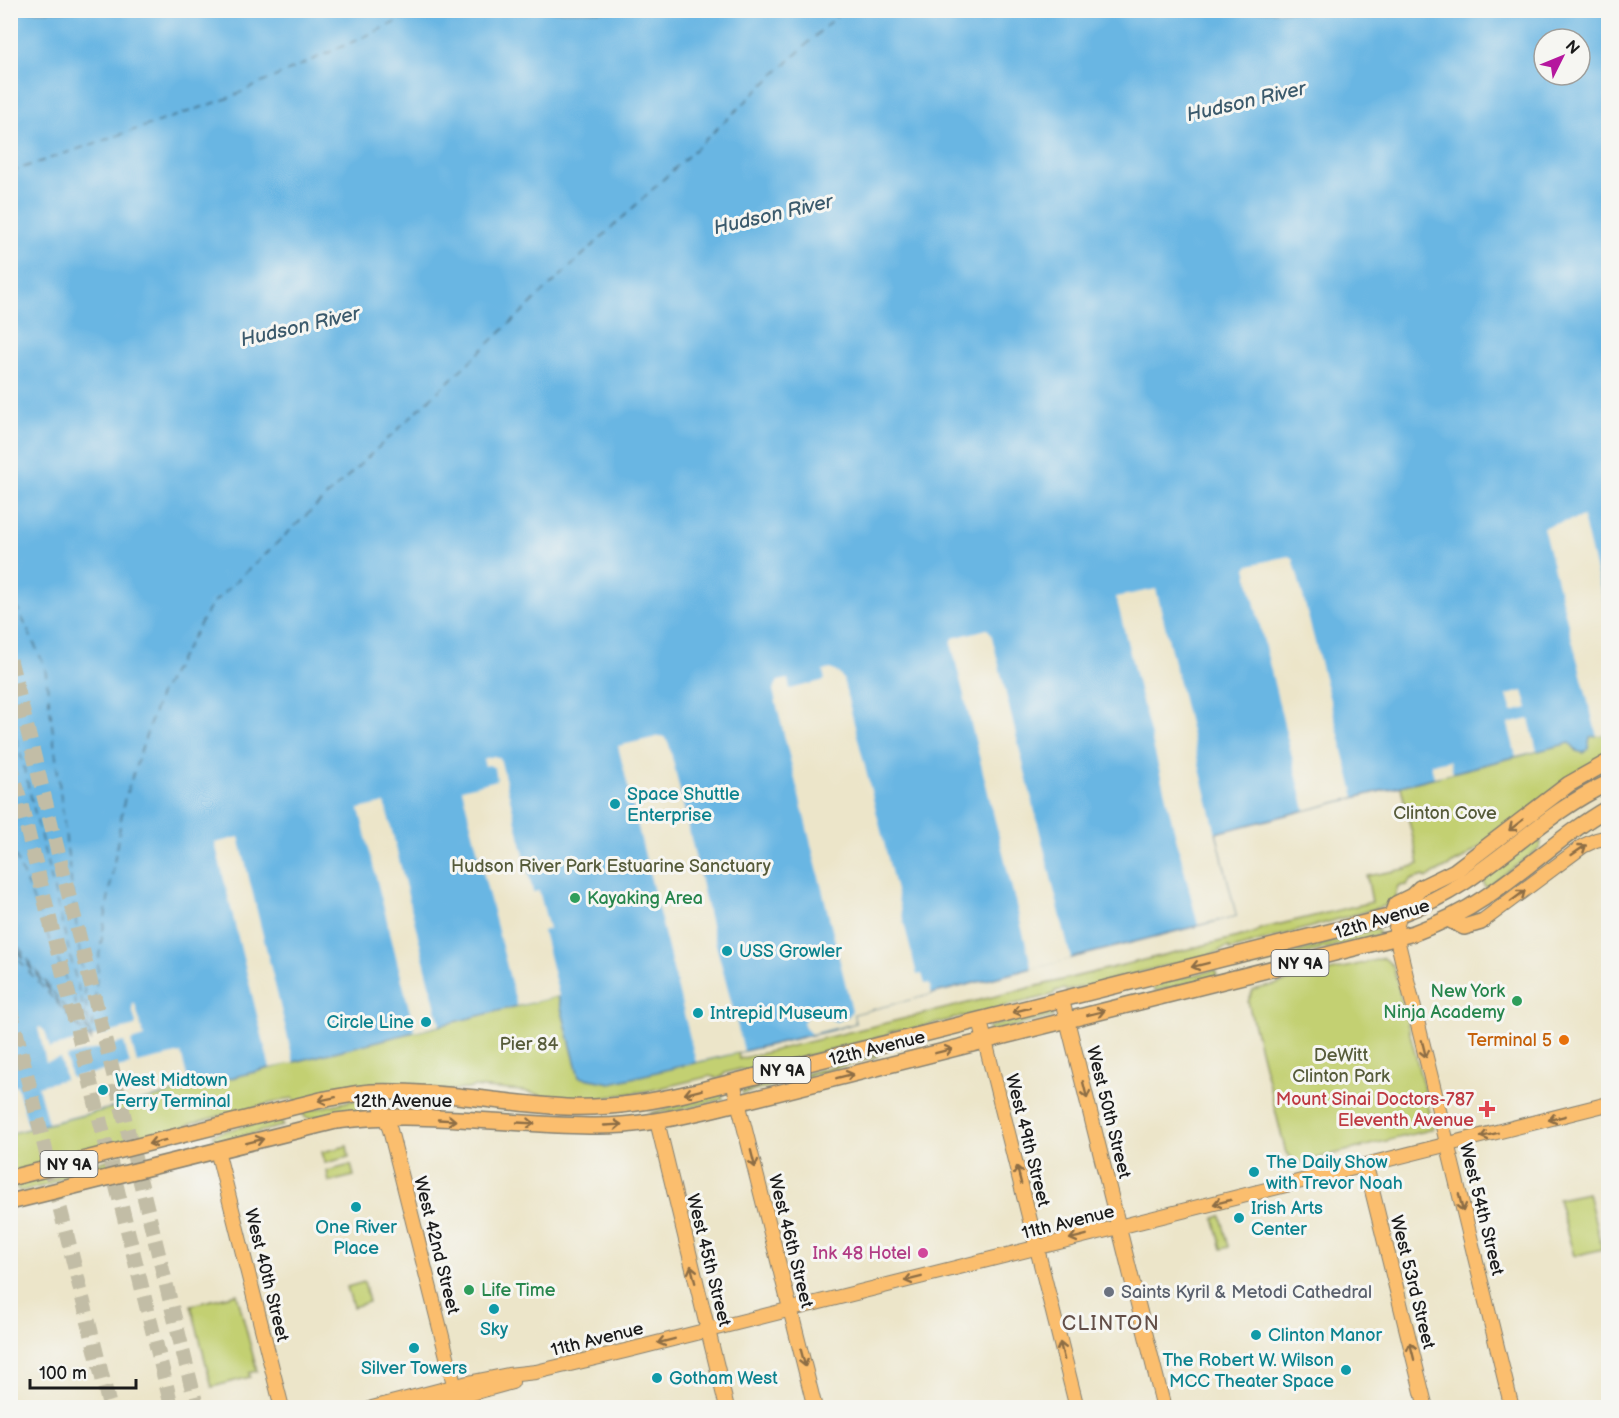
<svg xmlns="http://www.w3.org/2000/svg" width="1619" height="1418" viewBox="0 0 1619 1418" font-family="'Balsamiq Sans',sans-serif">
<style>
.green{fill:#c3d072;stroke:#707647;stroke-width:1.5}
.water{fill:#69b6e3;stroke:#426980;stroke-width:1.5;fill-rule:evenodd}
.pier{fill:#ece5c9;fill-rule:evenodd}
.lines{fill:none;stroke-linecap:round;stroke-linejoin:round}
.ferry{stroke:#3b5a6c;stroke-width:1.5;stroke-dasharray:8 6;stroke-linecap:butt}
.highway-tunnel{stroke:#c2bda6;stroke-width:15;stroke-dasharray:15 8;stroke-linecap:butt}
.major-casing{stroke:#848072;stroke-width:16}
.highway-casing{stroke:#848072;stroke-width:18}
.major{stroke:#fbbe6e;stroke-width:14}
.highway{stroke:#fbbe6e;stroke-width:15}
.oneway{stroke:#8c6d45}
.culture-dot{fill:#0f9aa8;stroke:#f6f6f2;stroke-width:2}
.leisure-dot{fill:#2e9e5b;stroke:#f6f6f2;stroke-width:2}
.food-dot{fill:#e8710a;stroke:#f6f6f2;stroke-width:2}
.health-dot{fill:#e0444e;stroke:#f6f6f2;stroke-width:2}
.hotel-dot{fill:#d1479c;stroke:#f6f6f2;stroke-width:2}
.worship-dot{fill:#6b7280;stroke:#f6f6f2;stroke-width:2}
.labels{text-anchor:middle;stroke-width:6;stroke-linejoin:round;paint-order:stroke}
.shield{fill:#f6f6f2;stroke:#5d5d5c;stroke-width:1.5}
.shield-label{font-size:16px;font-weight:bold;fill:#1c1c1c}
.culture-label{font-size:18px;fill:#0d838f;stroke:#f6f6f2;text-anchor:start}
.park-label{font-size:18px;fill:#565b3a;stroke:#f6f6f2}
.leisure-label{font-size:18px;fill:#27864d;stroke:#f6f6f2;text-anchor:start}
.street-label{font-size:18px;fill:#1c1c1c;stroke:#f6f6f2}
.food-label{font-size:18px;fill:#c56008;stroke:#f6f6f2;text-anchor:end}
.health-label{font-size:18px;fill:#be3a42;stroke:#f6f6f2;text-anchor:end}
.hotel-label{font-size:18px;fill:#b23c85;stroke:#f6f6f2;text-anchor:end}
.worship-label{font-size:18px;fill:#5b616d;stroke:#f6f6f2;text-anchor:start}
.water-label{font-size:20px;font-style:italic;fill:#3b5a6c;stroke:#f6f6f2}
.neighbourhood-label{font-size:20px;letter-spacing:1.5px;fill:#634f48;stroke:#f6f6f2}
</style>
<rect width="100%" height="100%" fill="#f6f6f2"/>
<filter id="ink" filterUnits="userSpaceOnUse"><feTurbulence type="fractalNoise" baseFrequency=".0167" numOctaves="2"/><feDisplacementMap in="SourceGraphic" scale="12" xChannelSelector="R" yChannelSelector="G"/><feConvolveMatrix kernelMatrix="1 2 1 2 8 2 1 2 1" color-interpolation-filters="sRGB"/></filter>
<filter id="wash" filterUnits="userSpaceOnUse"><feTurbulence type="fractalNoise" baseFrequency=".008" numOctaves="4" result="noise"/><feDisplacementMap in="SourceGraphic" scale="24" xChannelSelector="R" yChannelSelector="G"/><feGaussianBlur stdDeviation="1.35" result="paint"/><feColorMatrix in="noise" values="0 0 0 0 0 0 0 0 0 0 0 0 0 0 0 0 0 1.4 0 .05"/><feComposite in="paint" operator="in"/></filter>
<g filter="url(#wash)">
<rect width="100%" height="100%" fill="#ece5c9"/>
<g class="green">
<path d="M 1608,479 L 1608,757 L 1464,858 L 1426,878 L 1424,876 L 1410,880 L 1407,885 L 1398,886 L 1395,896 L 1397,898 L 1388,905 L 1230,950 L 1229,947 L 1220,950 L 1219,952 L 1066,991 L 1065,989 L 1055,991 L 1054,994 L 1048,996 L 903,1031 L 901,1029 L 889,1032 L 887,1035 L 881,1037 L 748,1071 L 740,1069 L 725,1073 L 722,1077 L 716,1078 L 711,1076 L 652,1090 L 588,1100 L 553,1098 L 523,1091 L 473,1087 L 468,1089 L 295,1101 L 292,1098 L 196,1122 L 176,1130 L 11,1172 L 10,1133 L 38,1125 L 11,878 L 797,1038 L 738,1052 L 739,1059 L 1254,933 L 1260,929 L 1372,902 L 1367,876 L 1405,869 L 1419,864 L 1343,539 Z"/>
<path d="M 1535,840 L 1541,842 L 1540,848 L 1486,888 L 1485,887 L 1483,879 Z"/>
<path d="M 1378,929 L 1380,935 L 1236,971 L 1236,969 C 1284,957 1331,941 1378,929 Z"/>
<path d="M 1384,958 L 1393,966 L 1434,1129 L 1298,1163 L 1286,1153 L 1248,1002 L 1253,990 Z"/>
<path d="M 1215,970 L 1217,976 L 1155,991 L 1153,985 Z"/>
<path d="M 1052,1011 L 1053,1017 L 989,1032 L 988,1027 Z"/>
<path d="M 877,1054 L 877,1057 L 743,1094 L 742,1091 Z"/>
<path d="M 721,1093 L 723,1099 L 675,1111 L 651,1114 L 650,1113 Z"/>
<path d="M 359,1099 L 363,1111 L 329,1114 L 313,1118 L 306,1118 L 302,1113 L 306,1111 Z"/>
<path d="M 272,1119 L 282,1122 L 283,1126 L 215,1143 L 213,1134 Z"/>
<path d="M 347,1146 L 349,1157 L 325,1163 L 322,1152 Z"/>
<path d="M 112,1159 L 114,1164 L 60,1178 L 48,1185 L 22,1191 L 18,1190 L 15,1185 Z"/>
<path d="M 351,1165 L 354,1176 L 329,1182 L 327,1171 Z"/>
<path d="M 1588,1193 L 1602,1249 L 1574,1256 L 1558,1199 Z"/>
<path d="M 1221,1216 L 1229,1247 L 1222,1249 L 1214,1218 Z"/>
<path d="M 364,1282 L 369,1302 L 353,1307 L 347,1287 Z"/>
<path d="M 237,1294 L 257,1371 L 249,1373 L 250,1377 L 212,1387 L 191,1305 Z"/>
</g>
<path class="water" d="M 11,11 L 1608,11 L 1608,733 L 1590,737 L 1588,749 L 1583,753 L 1577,751 L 1570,743 L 1216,833 L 1236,916 L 853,1014 L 855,1023 L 832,1030 L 611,1083 L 579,1077 L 558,996 L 11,1133 ZM 1544,39 L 1580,39 L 1580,75 L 1544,75 Z"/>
<g class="pier">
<path d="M 1583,517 L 1608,622 L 1608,733 L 1597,736 L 1543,527 Z"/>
<path d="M 1289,556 L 1293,558 L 1355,797 L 1305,810 L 1246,568 L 1249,565 Z"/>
<path d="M 1156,589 L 1236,916 L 1198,925 L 1116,597 Z"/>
<path d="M 987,629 L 991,633 L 1071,959 L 1032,969 L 951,643 L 953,638 Z"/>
<path d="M 831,669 L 840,674 L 843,679 L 917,975 L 922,974 L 925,984 L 929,983 L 932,994 L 853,1014 L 855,1023 L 811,1034 L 805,1028 L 803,1022 L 809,1014 L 819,1013 L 836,1022 L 849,1016 L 852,1010 L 773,690 L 778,681 L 788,679 L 790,689 L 825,680 L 823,671 Z"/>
<path d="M 1523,691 L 1528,708 L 1512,712 L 1507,695 Z"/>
<path d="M 1529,719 L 1537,751 L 1516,756 L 1508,724 Z"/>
<path d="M 661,736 L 664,737 L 669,744 L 712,929 L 744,1051 L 696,1062 L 618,746 Z"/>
<path d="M 494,756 L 500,758 L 533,892 L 539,891 L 549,929 L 543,931 L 559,996 L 517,1006 L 462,789 L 497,780 L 495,768 L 489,765 L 485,766 L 483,759 Z"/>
<path d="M 1450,760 L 1453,773 L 1434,777 L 1431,764 Z"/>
<path d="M 385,803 L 440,1025 L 415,1032 L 359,809 Z"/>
<path d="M 239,837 L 294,1063 L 270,1068 L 215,843 Z"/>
<path d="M 133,1004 L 135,1004 L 144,1037 L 131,1041 L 137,1063 L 181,1053 L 190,1088 L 48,1123 L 38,1086 L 65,1079 L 60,1058 L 46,1062 L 38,1028 L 40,1027 L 45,1031 L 50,1048 L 135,1026 L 136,1023 L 132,1009 ZM 124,1042 L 130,1065 L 71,1078 L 66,1057 Z"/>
<path d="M 17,1085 L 29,1128 L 11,1133 L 11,1087 Z"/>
</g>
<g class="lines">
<g class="ferry">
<path d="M 10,172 L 226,99 L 423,10"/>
<path d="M 10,592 L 45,667 L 90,1037"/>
<path d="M 10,712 L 89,1032"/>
<path d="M 10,843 L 91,1041"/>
<path d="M 10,936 L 89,1039"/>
<path d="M 10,940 L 51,992"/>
<path d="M 10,943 L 71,1018"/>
<path d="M 10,950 L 81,1030"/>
<path d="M 91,1042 L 99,956 L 124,801 L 160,694 L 211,605 L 843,10"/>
</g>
</g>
</g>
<g filter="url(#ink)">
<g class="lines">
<g class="highway-tunnel">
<path d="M 10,660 L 197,1408"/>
<path d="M 10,761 L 172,1408"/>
<path d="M 10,1008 L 110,1408"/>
</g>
<defs>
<g id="major">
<path d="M 1400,914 L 1396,928 L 1396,935 L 1512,1408"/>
<path d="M 1481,922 L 1583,846 L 1596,840 L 1608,837"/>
<path d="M 1062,1000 L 1164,1408"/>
<path d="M 980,1021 L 1077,1408"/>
<path d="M 733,1082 L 815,1408"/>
<path d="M 376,1092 L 390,1130 L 460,1408"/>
<path d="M 657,1121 L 727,1408"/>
<path d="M 217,1150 L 282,1408"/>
<path d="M 1366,1166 L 1426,1408"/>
<path d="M 372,1408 L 468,1383 L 508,1375 L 536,1372 L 625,1351 L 1608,1104"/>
<path d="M 418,1408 L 512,1382"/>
<path d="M 1597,1408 L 1608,1405"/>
</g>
<g id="highway">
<path d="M 1391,917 L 1396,904 L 1412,896 L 1420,888 L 1455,871 L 1569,784 L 1608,762"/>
<path d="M 1448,919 L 1464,927 L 1481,922"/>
<path d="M 10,1178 L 321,1100 C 338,1097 354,1093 371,1092 C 436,1090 501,1103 566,1107 C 611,1109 653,1102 697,1091 L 1400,914 C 1422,906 1443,896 1463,883 C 1512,851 1554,808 1608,783"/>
<path d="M 10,1202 L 336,1121 C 418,1110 506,1125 589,1126 C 634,1127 677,1118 721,1107 L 1414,933 C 1438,924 1462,913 1484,898 C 1527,870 1564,833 1608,808"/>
</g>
</defs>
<use href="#major" class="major-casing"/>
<use href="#highway" class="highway-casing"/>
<use href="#major" class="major"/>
<use href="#highway" class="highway"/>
</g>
<defs><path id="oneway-shaft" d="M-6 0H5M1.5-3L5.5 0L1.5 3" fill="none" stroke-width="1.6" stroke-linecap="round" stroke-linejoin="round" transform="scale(1.5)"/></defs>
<g class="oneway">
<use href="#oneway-shaft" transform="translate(1516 825) rotate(142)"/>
<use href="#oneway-shaft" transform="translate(1579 850) rotate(-34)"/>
<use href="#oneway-shaft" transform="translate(1518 896) rotate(-37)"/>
<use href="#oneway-shaft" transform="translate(1200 965) rotate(166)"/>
<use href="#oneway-shaft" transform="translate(1021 1010) rotate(166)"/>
<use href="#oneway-shaft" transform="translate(1096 1013) rotate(-14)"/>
<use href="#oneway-shaft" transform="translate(1424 1049) rotate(76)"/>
<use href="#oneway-shaft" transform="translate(944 1051) rotate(-14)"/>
<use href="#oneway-shaft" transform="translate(845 1076) rotate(-14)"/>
<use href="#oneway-shaft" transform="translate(1085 1090) rotate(76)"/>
<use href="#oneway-shaft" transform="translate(693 1092) rotate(166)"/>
<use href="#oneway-shaft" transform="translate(327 1099) rotate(168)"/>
<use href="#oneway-shaft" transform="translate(1557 1118) rotate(166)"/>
<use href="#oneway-shaft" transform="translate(447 1120) rotate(3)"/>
<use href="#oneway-shaft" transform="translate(526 1123) rotate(3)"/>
<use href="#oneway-shaft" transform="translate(613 1125) rotate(-3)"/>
<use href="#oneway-shaft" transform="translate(1489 1135) rotate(166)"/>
<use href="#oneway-shaft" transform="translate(255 1141) rotate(-14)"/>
<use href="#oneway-shaft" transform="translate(157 1142) rotate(166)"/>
<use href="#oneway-shaft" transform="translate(753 1159) rotate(76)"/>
<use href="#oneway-shaft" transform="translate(1019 1175) rotate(-104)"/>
<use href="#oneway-shaft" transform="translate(1222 1202) rotate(166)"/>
<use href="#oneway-shaft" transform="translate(1461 1203) rotate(76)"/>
<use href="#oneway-shaft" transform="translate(1078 1237) rotate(166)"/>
<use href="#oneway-shaft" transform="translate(693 1274) rotate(-104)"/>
<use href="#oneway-shaft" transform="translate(913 1279) rotate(166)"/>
<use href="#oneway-shaft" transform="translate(666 1341) rotate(166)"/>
<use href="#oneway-shaft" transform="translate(1062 1351) rotate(-104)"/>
<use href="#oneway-shaft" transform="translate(1412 1351) rotate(-104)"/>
<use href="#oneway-shaft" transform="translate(803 1358) rotate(75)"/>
</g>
</g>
<g class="culture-dot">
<circle cx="615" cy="804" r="6"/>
<circle cx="727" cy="951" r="6"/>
<circle cx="698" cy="1013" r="6"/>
<circle cx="426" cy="1022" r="6"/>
<circle cx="103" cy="1090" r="6"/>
<circle cx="1254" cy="1172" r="6"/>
<circle cx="356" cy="1207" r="6"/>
<circle cx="1239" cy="1218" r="6"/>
<circle cx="494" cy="1309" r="6"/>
<circle cx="1256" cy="1335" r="6"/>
<circle cx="414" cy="1348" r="6"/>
<circle cx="1346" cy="1370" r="6"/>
<circle cx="657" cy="1378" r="6"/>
</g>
<g class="leisure-dot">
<circle cx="575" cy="898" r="6"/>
<circle cx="1517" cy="1001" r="6"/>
<circle cx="469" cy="1290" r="6"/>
</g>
<circle class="food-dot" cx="1564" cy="1040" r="6"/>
<path class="health-dot" d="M1484 1100h6v6h6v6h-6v6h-6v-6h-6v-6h6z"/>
<circle class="hotel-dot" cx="923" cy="1253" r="6"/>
<circle class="worship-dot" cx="1109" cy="1292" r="6"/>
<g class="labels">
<g class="shield">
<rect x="1271.5" y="950" width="57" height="26" rx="4.5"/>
<rect x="753.5" y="1057" width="57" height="26" rx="4.5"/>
<rect x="40.5" y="1151" width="57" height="26" rx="4.5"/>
</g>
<g class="shield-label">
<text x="1300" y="969">NY 9A</text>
<text x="782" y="1076">NY 9A</text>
<text x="69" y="1170">NY 9A</text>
</g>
<g class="culture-label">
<text x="627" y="800">Space Shuttle<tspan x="627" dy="21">Enterprise</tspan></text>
<text x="739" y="957">USS Growler</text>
<text x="710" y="1019">Intrepid Museum</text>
<text x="414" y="1028" text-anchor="end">Circle Line</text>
<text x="115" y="1086">West Midtown<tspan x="115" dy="21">Ferry Terminal</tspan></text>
<text x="1266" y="1168">The Daily Show<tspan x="1266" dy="21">with Trevor Noah</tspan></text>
<text x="1251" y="1214">Irish Arts<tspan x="1251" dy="21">Center</tspan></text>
<text x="356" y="1233" text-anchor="middle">One River<tspan x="356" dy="21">Place</tspan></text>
<text x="494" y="1335" text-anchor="middle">Sky</text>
<text x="1268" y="1341">Clinton Manor</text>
<text x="1334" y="1366" text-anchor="end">The Robert W. Wilson<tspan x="1334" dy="21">MCC Theater Space</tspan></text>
<text x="414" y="1374" text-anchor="middle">Silver Towers</text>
<text x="669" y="1384">Gotham West</text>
</g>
<g class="park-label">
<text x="1445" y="819">Clinton Cove</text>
<text x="611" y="872">Hudson River Park Estuarine Sanctuary</text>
<text x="529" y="1050">Pier 84</text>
<text x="1341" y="1061">DeWitt<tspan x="1341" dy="21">Clinton Park</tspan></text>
</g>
<g class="leisure-label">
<text x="587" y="904">Kayaking Area</text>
<text x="1505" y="997" text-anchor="end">New York<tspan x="1505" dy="21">Ninja Academy</tspan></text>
<text x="481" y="1296">Life Time</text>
</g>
<g class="street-label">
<text transform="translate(1382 919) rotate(-17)" y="6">12th Avenue</text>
<text transform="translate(877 1048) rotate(-14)" y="6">12th Avenue</text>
<text x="403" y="1107">12th Avenue</text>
<text transform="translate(1109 1112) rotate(76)" y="6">West 50th Street</text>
<text transform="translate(1028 1140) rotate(76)" y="6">West 49th Street</text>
<text transform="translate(1482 1209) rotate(76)" y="6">West 54th Street</text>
<text transform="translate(1068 1222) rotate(-14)" y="6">11th Avenue</text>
<text transform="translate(791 1241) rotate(76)" y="6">West 46th Street</text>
<text transform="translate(437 1245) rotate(76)" y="6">West 42nd Street</text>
<text transform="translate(709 1260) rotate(76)" y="6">West 45th Street</text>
<text transform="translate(267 1275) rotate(76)" y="6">West 40th Street</text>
<text transform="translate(1413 1282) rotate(76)" y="6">West 53rd Street</text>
<text transform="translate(597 1339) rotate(-14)" y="6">11th Avenue</text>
</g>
<g class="food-label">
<text x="1552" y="1046">Terminal 5</text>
</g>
<g class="health-label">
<text x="1474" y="1105">Mount Sinai Doctors-787<tspan x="1474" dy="21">Eleventh Avenue</tspan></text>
</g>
<g class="hotel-label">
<text x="911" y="1259">Ink 48 Hotel</text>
</g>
<g class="worship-label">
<text x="1121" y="1298">Saints Kyril &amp; Metodi Cathedral</text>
</g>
<g class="water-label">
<text transform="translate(1246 101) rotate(-13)" y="7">Hudson River</text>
<text transform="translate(773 214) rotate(-13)" y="7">Hudson River</text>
<text transform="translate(300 326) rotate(-13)" y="7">Hudson River</text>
</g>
<g class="neighbourhood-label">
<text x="1111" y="1330">CLINTON</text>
</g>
</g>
<rect width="1619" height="1418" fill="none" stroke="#f6f6f2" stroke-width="36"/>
<g transform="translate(1562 57) rotate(47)"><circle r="28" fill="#f6f6f2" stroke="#9f9f9c" stroke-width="1.5"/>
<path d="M0-4.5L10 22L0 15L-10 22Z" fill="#b5179e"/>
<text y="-9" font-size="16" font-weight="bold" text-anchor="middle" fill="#1c1c1c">N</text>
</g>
<path d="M30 1379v9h106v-9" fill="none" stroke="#1c1c1c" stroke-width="3"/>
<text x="39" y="1379" font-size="18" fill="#1c1c1c" stroke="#f6f6f2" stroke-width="4.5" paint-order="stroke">100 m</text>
</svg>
